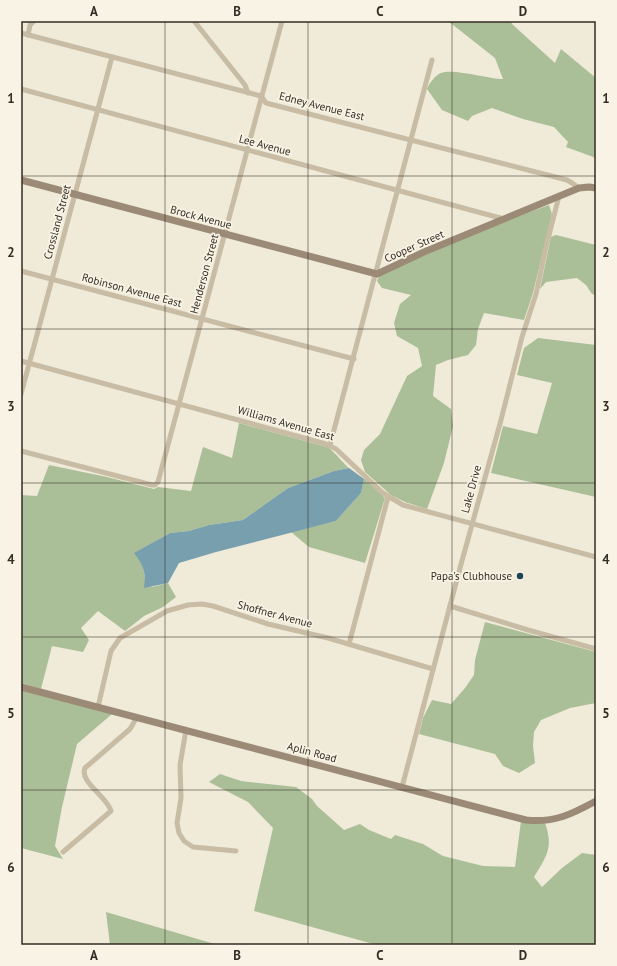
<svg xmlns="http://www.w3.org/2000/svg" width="617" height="966" viewBox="0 0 617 966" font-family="'PT Sans',sans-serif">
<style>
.green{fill:#aabf98}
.water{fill:#779fad}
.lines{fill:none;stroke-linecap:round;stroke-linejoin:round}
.street{stroke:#c8bca4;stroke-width:5}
.secondary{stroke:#9b8b76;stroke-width:7}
.grid{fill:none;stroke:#342d26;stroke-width:1;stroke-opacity:0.55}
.poi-dot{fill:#1c4554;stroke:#f8f3e4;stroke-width:1.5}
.labels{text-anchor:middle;stroke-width:3.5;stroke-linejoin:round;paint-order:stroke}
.street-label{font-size:11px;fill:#342d26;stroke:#f8f3e4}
.poi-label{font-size:11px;fill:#342d26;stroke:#f8f3e4;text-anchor:end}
.neatline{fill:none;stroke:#342d26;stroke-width:1.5}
.grid-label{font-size:13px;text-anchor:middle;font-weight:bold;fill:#342d26}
</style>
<rect width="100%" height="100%" fill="#f0ead8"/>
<g class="green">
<path d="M 448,21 L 511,21 L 512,24 L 555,63 L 561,49 L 596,78 L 596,158 L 566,147 L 568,142 L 554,127 L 523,119 L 492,108 L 472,116 L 468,121 L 442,110 L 427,89 C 429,84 435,75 441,73 C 453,68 489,79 503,79 L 495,58 Z"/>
<path d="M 549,205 L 552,214 L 533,293 L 524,320 L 484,313 L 478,329 L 476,345 L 468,355 L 448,360 L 436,365 L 433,396 L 451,409 L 453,426 L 444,463 L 427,509 L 405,502 L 391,495 L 365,472 L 361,460 L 364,450 L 380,434 L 407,376 L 422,366 L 418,348 L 397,336 L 394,323 L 400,304 L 411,295 L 382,288 L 377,281 L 379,276 C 435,250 491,226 549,205 Z"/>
<path d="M 556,235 L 596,245 L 596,295 L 592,294 L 586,285 L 577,278 L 546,282 L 540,289 L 551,237 Z"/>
<path d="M 538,338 L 596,345 L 596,497 L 491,473 L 503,426 L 537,434 L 552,383 L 517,375 L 524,348 Z"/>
<path d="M 239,423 L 327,447 C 332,449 344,464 349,468 L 334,471 L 288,488 L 243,520 L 209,525 L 189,531 L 170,533 L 135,553 L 143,564 L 145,580 L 152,587 L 168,583 L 176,597 L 163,607 L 144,616 L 125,631 L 98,611 L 81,628 L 89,640 L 83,652 L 52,646 L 41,689 L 21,683 L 21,495 L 37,496 L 49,465 L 107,477 L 154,489 L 158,487 L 191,491 L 203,447 L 232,458 Z"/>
<path d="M 364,478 L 385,498 L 365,563 L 309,547 L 291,532 L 336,521 L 361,493 Z"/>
<path d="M 485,622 L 596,652 L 596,703 L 570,708 L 541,720 L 534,732 L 533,746 L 535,763 L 519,773 L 503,766 L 495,754 L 419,734 L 423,718 L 432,700 L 451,704 L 465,688 L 474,675 L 475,660 Z"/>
<path d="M 21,690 L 112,714 L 77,744 L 62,807 L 55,846 L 63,859 L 21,848 Z"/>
<path d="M 220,774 L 241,781 L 296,787 L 312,799 L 317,806 L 344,830 L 360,824 L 369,830 L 391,839 L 395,835 L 423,844 L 443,856 L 483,866 L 515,867 L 521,821 L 545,823 C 554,848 546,857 534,877 L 542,887 L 562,868 L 582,853 L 596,855 L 596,945 L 377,945 L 254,911 L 273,828 L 248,802 L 209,782 Z"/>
<path d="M 106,912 L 218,945 L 110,945 Z"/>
</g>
<path class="water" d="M 349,468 L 364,479 L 361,493 L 336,521 L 216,552 L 179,563 L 168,583 L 144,588 C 146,572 144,566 134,553 L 170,533 L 189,531 L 209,525 L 243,520 L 288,488 L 334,471 Z"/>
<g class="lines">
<g class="street">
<path d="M 194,21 L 245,85 L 248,93"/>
<path d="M 21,33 L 261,96 L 266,103 L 567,180 L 572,183 L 579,188"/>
<path d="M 28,35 L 30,25 L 34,21"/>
<path d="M 21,89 L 504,219"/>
<path d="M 21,271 L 354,359"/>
<path d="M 21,361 L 326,444 L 336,449 L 383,493 L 403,505 L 596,557"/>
<path d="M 21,394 L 112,57"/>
<path d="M 330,445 L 432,60"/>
<path d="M 21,451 L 152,485 L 155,485 L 158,482 L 282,21"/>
<path d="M 450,606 L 528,630 L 596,649"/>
<path d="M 349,644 L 388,497"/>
<path d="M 98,707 L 111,651 L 120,638 L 167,611 L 188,605 L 202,604 L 213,606 L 268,624 L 328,638 L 433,669"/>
<path d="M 186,730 L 180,765 L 181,798 L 177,823 L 179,833 L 184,841 L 193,847 L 236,851"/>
<path d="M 402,787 L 460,568 L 501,420 L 522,337 L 536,294 L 546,247 L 559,196"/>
<path d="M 63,852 L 111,811 C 107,796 79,782 85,768 L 130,729 L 137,717"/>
</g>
<g class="secondary">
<path d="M 21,180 L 377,274 L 424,252 L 579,188 L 589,187 L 596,188"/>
<path d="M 21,687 L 526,820 C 555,823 572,814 596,801"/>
</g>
</g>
<path class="grid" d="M 165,21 L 165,945M 308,21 L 308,945M 452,21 L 452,945M 21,176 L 596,176M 21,329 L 596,329M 21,483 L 596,483M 21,637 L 596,637M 21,790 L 596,790"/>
<circle class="poi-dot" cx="520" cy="576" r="4"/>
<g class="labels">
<g class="street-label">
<text transform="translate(322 106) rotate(14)" y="4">Edney Avenue East</text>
<text transform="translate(265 145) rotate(15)" y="4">Lee Avenue</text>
<text transform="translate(201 217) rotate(15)" y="4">Brock Avenue</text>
<text transform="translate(57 222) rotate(-75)" y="4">Crossland Street</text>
<text transform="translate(414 246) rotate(-24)" y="4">Cooper Street</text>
<text transform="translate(204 274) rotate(-75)" y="4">Henderson Street</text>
<text transform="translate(132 290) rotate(15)" y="4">Robinson Avenue East</text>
<text transform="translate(286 423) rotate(16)" y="4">Williams Avenue East</text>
<text transform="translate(471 489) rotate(-75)" y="4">Lake Drive</text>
<text transform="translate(275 614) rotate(15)" y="4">Shoffner Avenue</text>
<text transform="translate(312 752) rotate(15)" y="4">Aplin Road</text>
</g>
<g class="poi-label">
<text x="512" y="580">Papa's Clubhouse</text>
</g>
</g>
<rect width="617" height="966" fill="none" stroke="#f8f3e4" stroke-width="44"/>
<rect x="22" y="22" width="573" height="922" class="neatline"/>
<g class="grid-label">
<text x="94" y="16">A</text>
<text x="237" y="16">B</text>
<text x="380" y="16">C</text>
<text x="523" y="16">D</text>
<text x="11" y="103">1</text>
<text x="606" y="103">1</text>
<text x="11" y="257">2</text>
<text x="606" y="257">2</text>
<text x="11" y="411">3</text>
<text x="606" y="411">3</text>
<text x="11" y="564">4</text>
<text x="606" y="564">4</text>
<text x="11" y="718">5</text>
<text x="606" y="718">5</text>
<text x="11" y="872">6</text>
<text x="606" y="872">6</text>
<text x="94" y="960">A</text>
<text x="237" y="960">B</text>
<text x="380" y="960">C</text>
<text x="523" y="960">D</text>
</g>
</svg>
